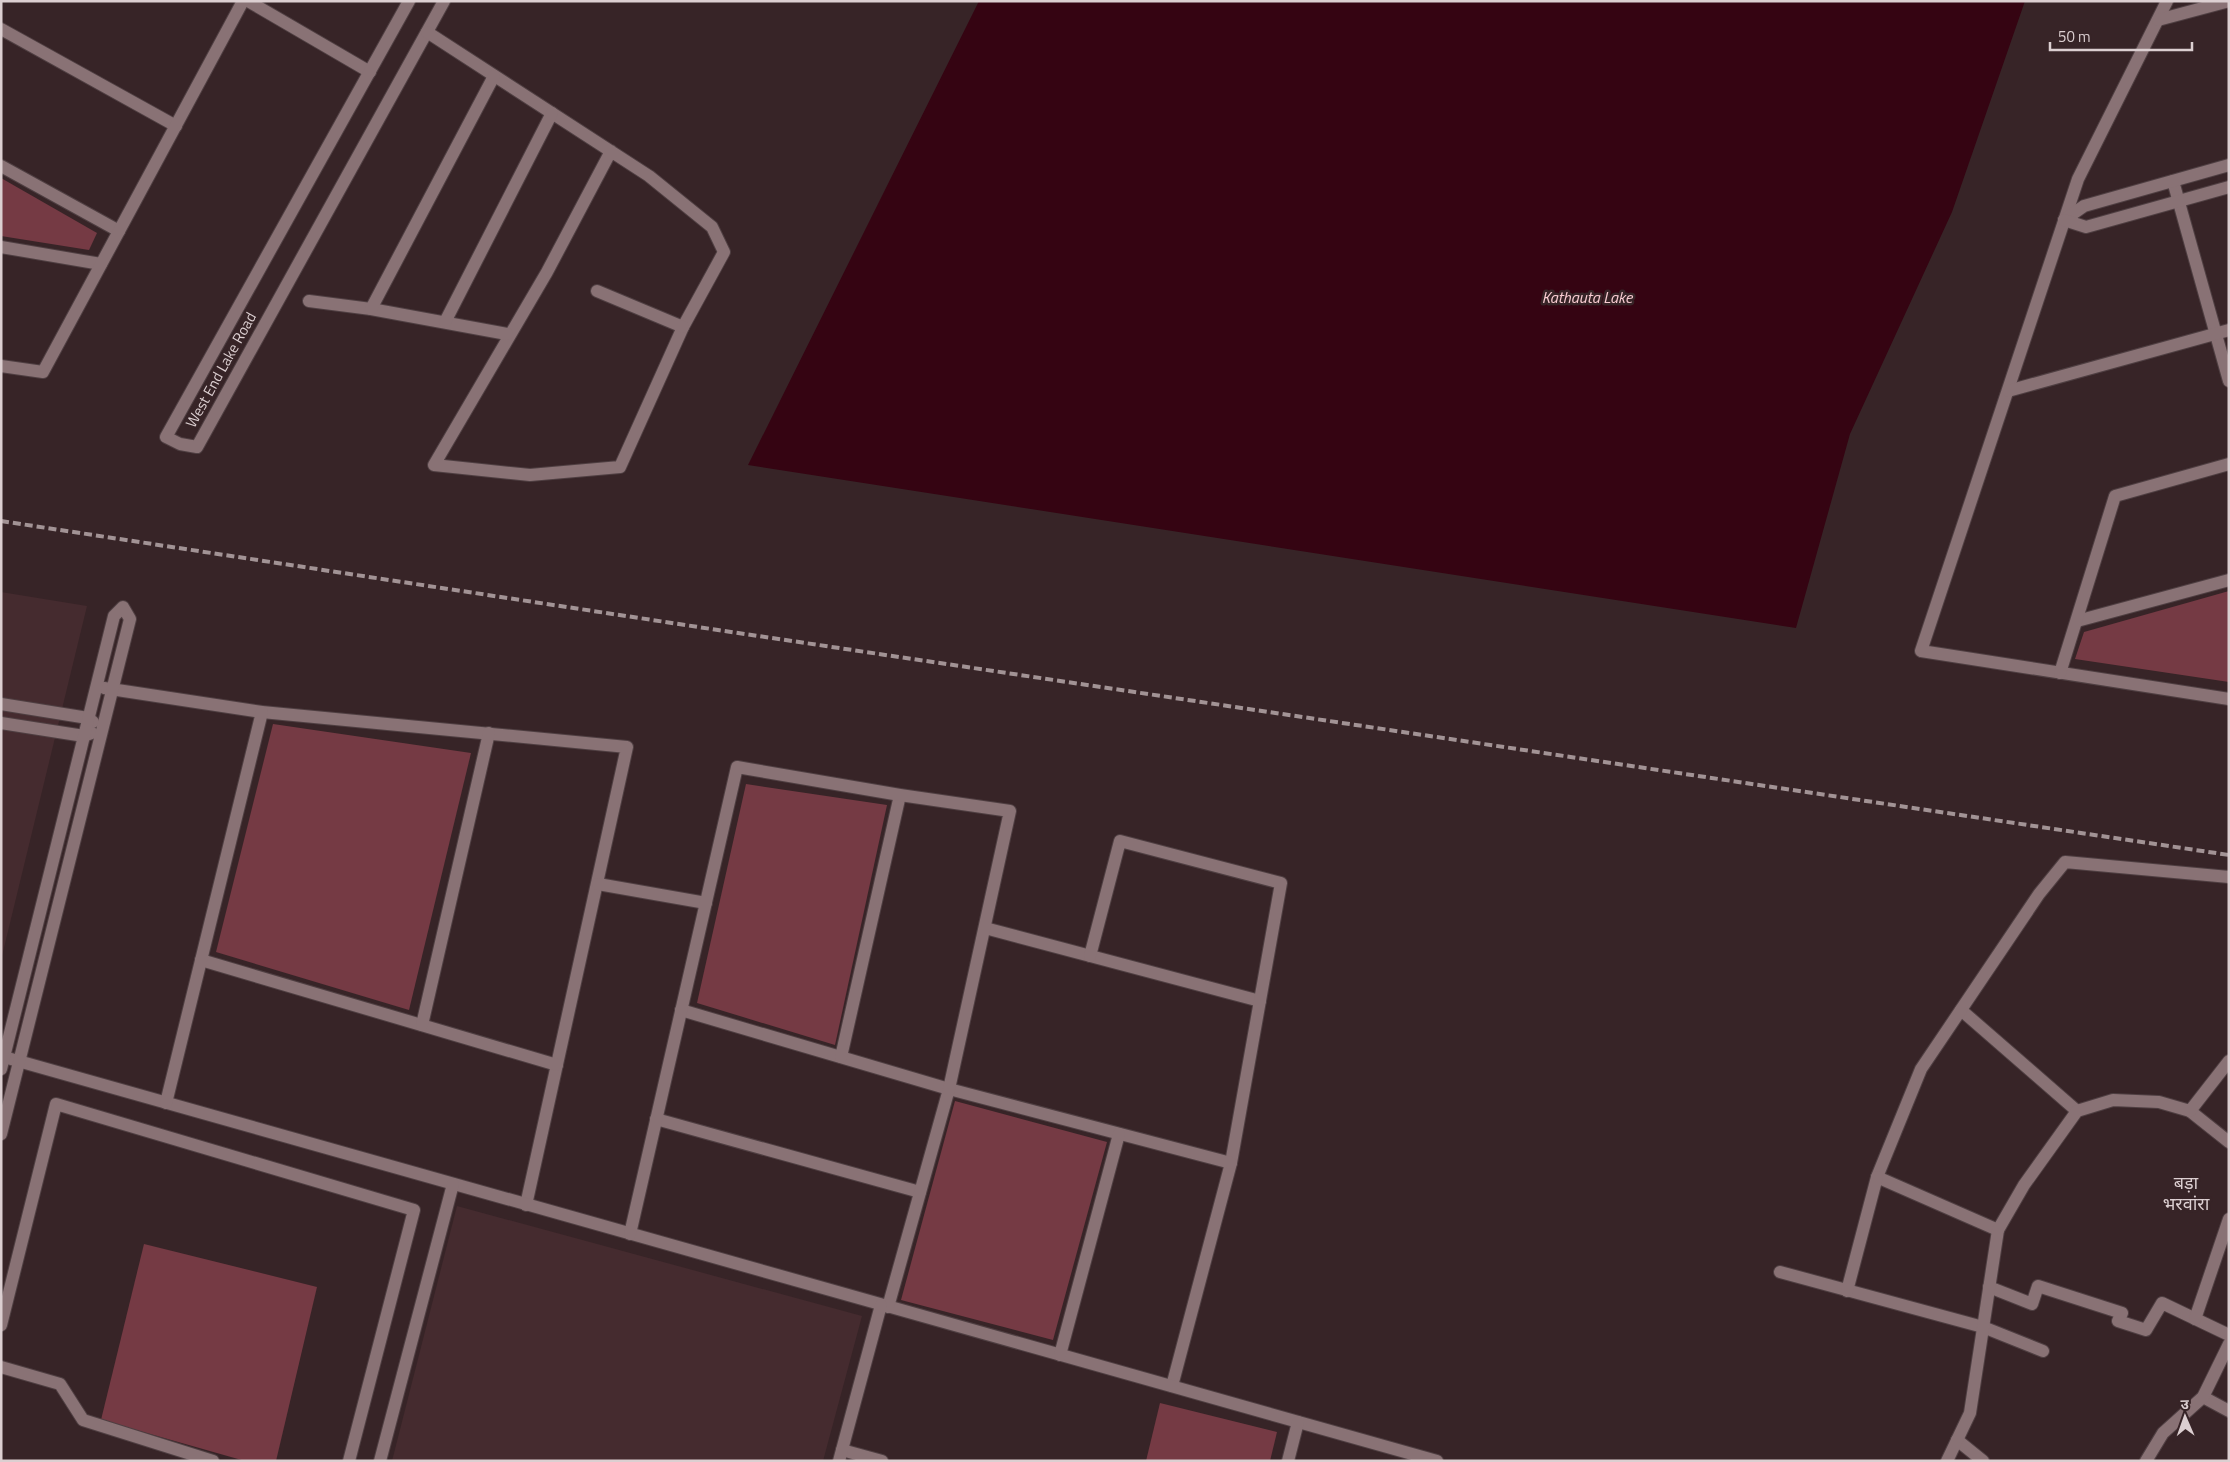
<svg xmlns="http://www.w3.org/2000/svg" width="2230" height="1462" viewBox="0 0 2230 1462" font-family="'Titillium Web','Noto Sans Devanagari',sans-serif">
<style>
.built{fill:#452b2f}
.green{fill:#753a44}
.water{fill:#350412}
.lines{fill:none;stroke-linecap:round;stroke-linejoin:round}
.minor-casing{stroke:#4f3f42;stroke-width:14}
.minor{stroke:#897275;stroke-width:12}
.rail{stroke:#a29395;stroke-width:4;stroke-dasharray:8 4;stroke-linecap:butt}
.labels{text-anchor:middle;stroke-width:5;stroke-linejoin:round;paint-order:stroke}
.street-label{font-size:15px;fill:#dccfd1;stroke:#372427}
.water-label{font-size:16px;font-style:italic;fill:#facdd3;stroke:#372427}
.quarter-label{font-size:18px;fill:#dccfd1;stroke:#372427}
</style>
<rect width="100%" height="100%" fill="#372427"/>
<g class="built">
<path d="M 1,592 L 87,606 L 1,960 Z"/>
<path d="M 457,1206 L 862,1316 L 823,1461 L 392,1461 Z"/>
</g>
<g class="green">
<path d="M 1,178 L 97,233 L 89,250 L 1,236 Z"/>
<path d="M 2229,591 L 2229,682 L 2075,659 L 2084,632 Z"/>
<path d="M 273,724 L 471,753 L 409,1010 L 216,952 Z"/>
<path d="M 746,784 L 887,805 L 835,1045 L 697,1003 Z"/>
<path d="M 955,1101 L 1107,1142 L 1053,1340 L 901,1300 Z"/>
<path d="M 144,1244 L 317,1287 L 276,1461 L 245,1461 L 101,1420 Z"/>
<path d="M 1160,1403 L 1277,1432 L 1270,1461 L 1146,1461 Z"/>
</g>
<path class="water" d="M 979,1 L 2025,1 L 1952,212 L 1850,434 L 1796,628 L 748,465 Z"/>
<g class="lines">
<defs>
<g id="minor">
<path d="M 248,1 L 370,72"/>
<path d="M 409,1 L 166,437 L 180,444 L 197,447 L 444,1"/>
<path d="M 2167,1 L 2078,179 L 1921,651 L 2229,699"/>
<path d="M 2158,20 L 2229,1"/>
<path d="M 1,29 L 176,126"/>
<path d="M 427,32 L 649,176 L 712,227 L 724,252 L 683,327 L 620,467 L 530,475 L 434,465 L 547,272 L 611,151"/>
<path d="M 1,166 L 119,231"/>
<path d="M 2173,181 L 2229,381"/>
<path d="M 2064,220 L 2084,206 L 2229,165"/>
<path d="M 2064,220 L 2086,227 L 2229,187"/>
<path d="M 1,247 L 101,264"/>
<path d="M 597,291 L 683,327"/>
<path d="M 309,301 L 371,309 L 507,334"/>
<path d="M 371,309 L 494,76"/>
<path d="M 445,322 L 552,113"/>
<path d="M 1,366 L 43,372 L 243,1"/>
<path d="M 2008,391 L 2229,330"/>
<path d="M 2077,621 L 2229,580"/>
<path d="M 2060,673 L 2115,496 L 2229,464"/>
<path d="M 104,688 L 262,712 L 627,747 L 526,1205"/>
<path d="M 1,704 L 88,718 L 93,722"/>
<path d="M 1,723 L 84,736 L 92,733"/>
<path d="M 598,884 L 706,903"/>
<path d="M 985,928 L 1260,1001"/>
<path d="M 1090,956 L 1120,841 L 1281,883 L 1231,1163 L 1172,1386"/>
<path d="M 201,960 L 557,1065"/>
<path d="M 681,1010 L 949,1089 L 1231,1163"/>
<path d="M 1961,1010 L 2077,1111"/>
<path d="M 422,1025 L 489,733"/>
<path d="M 4,1057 L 1437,1461"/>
<path d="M 841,1057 L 900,795"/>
<path d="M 1,1069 L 114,616 L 123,607 L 130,619 L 1,1134"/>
<path d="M 166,1103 L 262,712"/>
<path d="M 2190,1111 L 2229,1142"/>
<path d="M 656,1119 L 920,1192"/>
<path d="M 1998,1230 L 1877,1177 L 1921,1069 L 2039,894 L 2065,862 L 2229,877"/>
<path d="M 630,1234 L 737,767 L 900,795 L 1010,811 L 949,1089 L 888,1307"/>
<path d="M 1780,1272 L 1983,1327 L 2043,1351"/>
<path d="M 1989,1287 L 2032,1304 L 2038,1286 L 2122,1313 L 2118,1321 L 2146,1330 L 2162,1303 L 2229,1335"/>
<path d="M 1847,1291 L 1877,1177"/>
<path d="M 2195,1319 L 2229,1219"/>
<path d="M 1,1325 L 56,1104 L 414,1210 L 349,1461"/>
<path d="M 1060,1355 L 1119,1134"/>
<path d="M 1,1367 L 60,1384 L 83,1420 L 213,1461"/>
<path d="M 2203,1397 L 2229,1411"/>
<path d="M 1957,1440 L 1983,1461"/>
<path d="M 842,1450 L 882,1461"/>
<path d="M 380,1461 L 453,1184"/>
<path d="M 839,1461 L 881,1305"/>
<path d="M 1288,1461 L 1298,1422"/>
<path d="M 1947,1461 L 1970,1413 L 1998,1230 L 2024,1185 L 2077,1111 L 2113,1100 L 2159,1102 L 2190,1111 L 2229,1061"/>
<path d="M 2146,1461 L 2163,1433 L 2203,1397 L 2229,1344"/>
</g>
</defs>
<use href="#minor" class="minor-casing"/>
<use href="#minor" class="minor"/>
<path class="rail" d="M 1,521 L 718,630 L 2229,855"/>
</g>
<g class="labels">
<g class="street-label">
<text transform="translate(221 370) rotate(-61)" y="5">West End Lake Road</text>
</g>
<g class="water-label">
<text x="1587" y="303">Kathauta Lake</text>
</g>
<g class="quarter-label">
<text x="2186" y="1189">बड़ा<tspan x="2186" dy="21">भरवांरा</tspan></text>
</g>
</g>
<rect width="2230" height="1462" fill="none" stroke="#dccfd1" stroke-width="5"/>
<g transform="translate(2185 1417) rotate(358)" stroke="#372427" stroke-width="4" paint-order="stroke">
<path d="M0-4L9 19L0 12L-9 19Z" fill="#dccfd1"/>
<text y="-8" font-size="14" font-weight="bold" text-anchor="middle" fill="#dccfd1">उ</text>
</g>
<path d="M2050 42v8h142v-8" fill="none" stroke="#dccfd1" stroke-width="2.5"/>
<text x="2058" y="42" font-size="15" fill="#dccfd1" stroke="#372427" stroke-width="4" paint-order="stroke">50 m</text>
</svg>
